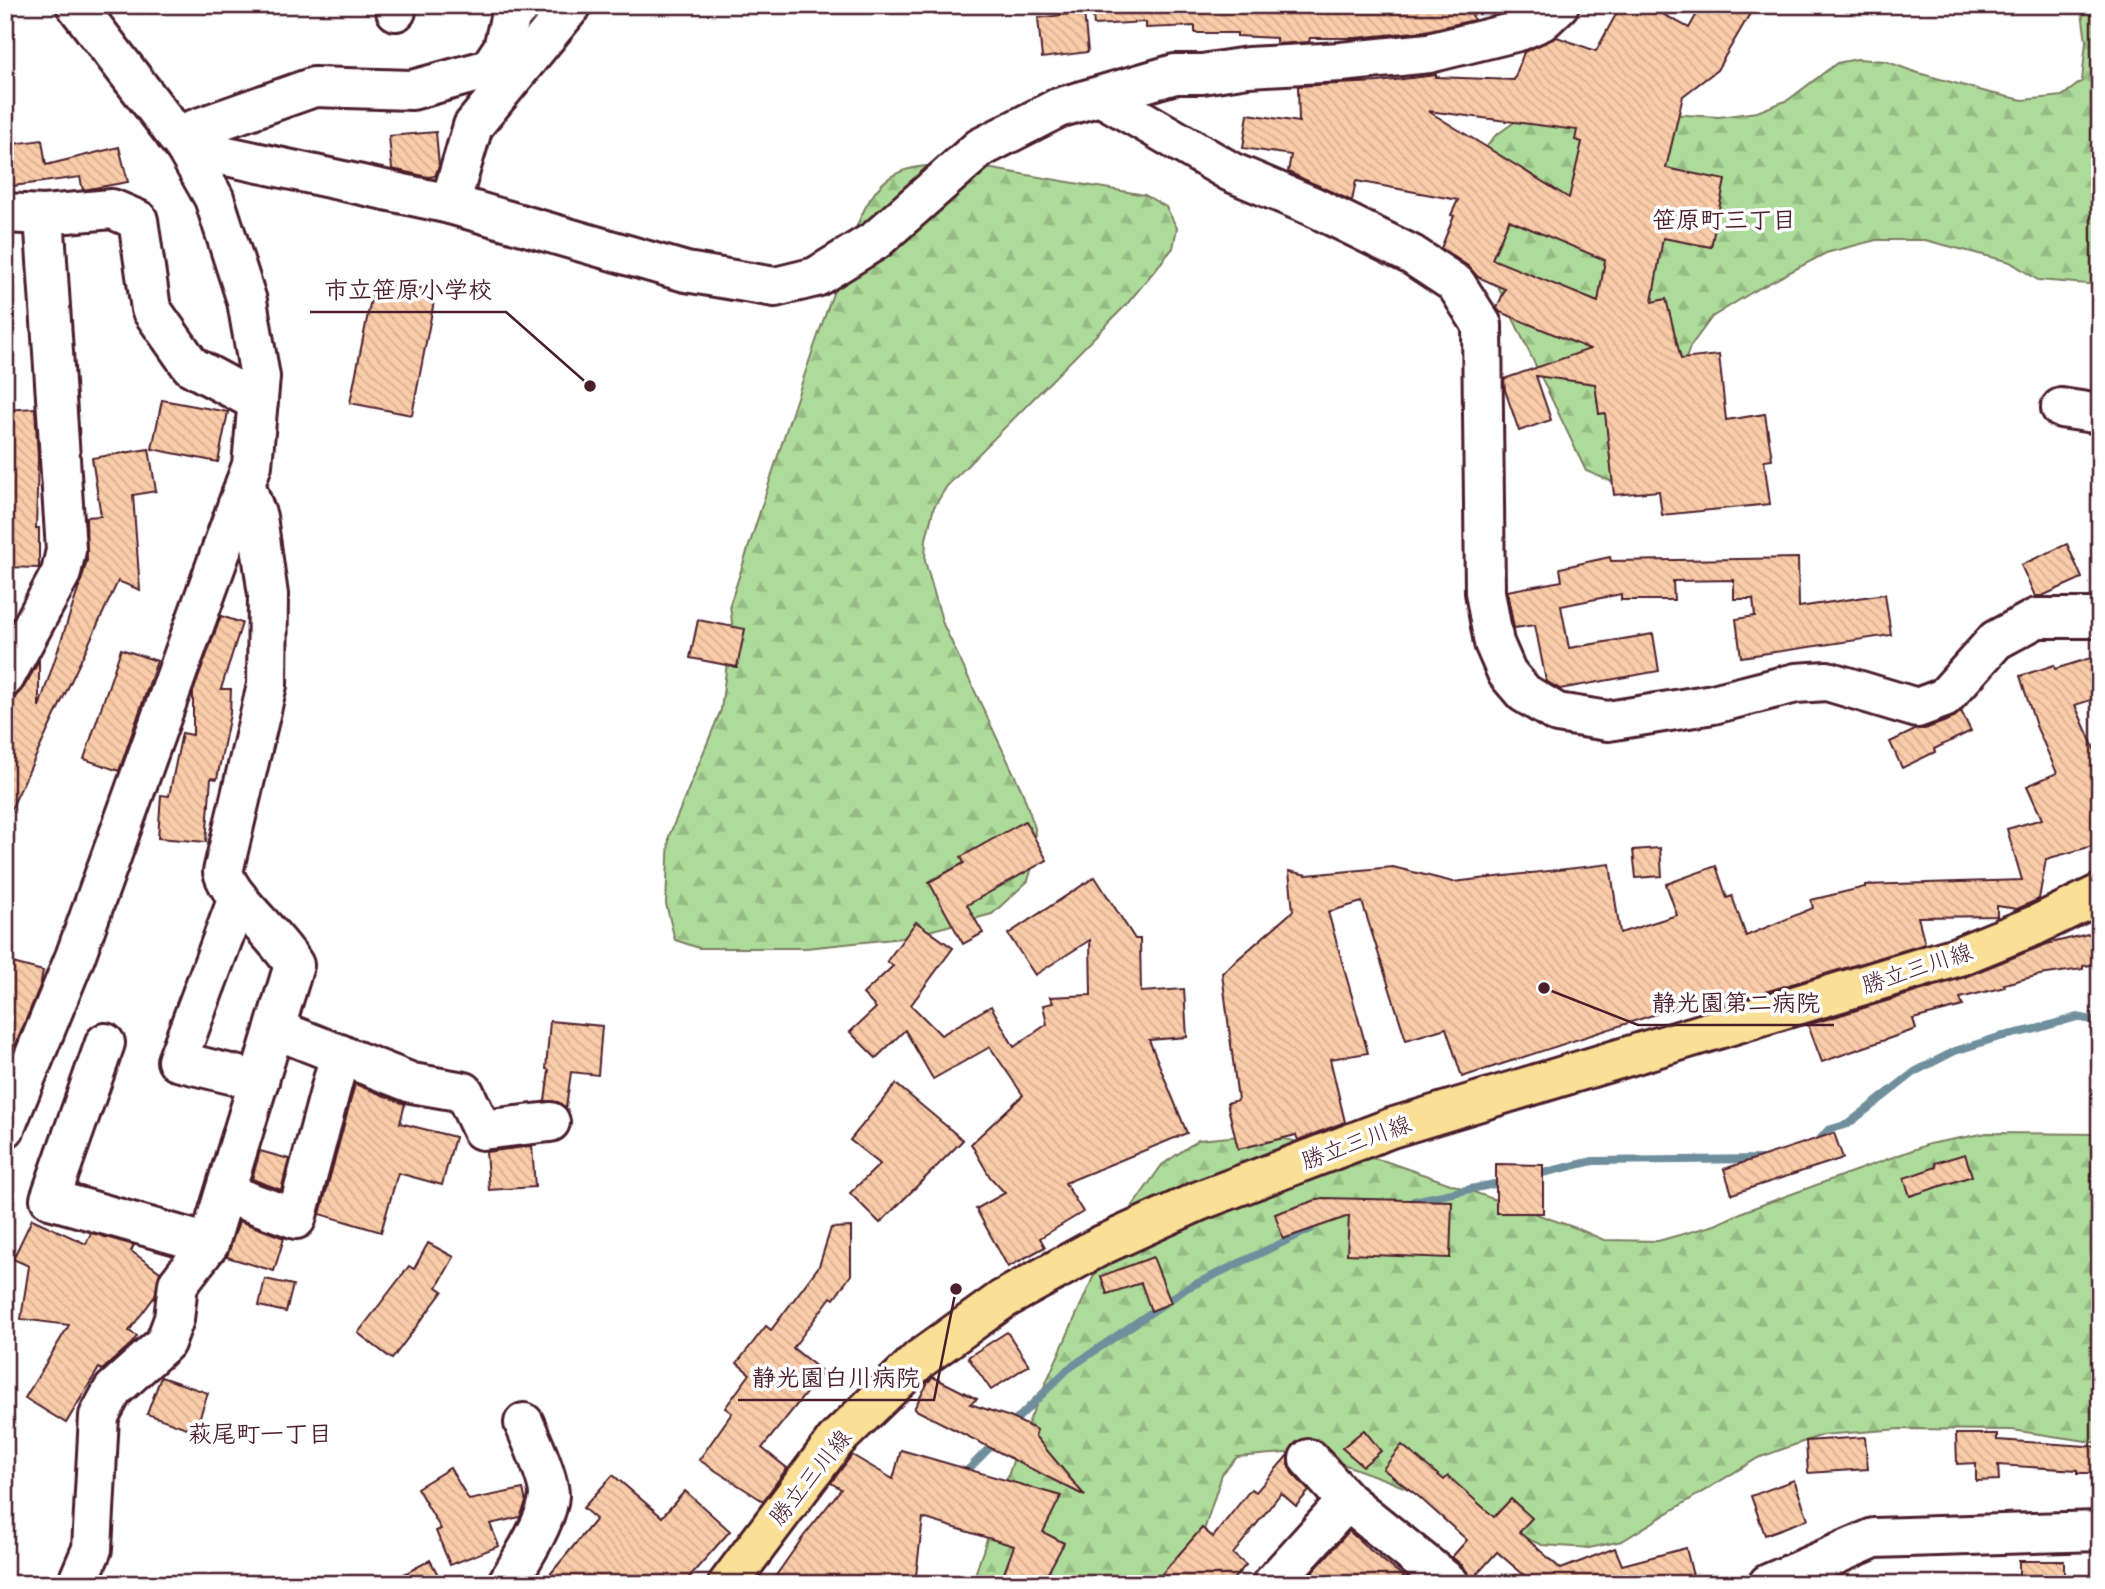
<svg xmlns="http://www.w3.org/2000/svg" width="2105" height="1589" viewBox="0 0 2105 1589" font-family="Mynerve,'Klee One',sans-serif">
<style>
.forest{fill:url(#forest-firs);stroke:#7c7d62;stroke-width:2}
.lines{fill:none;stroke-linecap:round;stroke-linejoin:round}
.stream{stroke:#708f9d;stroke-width:8}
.building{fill:url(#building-back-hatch);stroke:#4a1f2b;stroke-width:2;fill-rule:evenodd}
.minor-casing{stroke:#4a1f2b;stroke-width:44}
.major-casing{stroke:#4a1f2b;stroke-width:44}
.minor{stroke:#fff;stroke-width:38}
.major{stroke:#fadf96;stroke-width:38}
.labels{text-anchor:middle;stroke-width:7;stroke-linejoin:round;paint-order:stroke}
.street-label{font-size:23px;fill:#4a1f2b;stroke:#fff}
.neighbourhood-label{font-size:24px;font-weight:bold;fill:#4a1f2b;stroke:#fff}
.leader{fill:none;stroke:#4a1f2b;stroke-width:2.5}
.callout-dot{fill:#4a1f2b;stroke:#fff;stroke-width:2.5}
.callout-label{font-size:24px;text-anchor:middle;font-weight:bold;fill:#4a1f2b;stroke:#fff;stroke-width:7;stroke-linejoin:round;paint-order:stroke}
</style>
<defs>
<pattern id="forest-firs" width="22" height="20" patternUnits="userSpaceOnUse" patternTransform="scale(1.75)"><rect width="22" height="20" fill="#addb9a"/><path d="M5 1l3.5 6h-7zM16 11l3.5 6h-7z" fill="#96bc85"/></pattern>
<pattern id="building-back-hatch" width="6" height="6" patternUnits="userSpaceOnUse" patternTransform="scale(1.75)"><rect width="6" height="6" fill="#facca9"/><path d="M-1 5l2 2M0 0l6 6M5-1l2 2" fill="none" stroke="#d8af92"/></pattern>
</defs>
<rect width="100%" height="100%" fill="#fff"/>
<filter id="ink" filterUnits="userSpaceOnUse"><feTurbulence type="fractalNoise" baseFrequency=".0143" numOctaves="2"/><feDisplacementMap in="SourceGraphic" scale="14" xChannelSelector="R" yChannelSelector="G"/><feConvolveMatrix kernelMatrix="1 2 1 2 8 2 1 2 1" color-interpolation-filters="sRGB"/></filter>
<g filter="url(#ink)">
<g class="forest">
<path d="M 2081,5 L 2100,5 L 2100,285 L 2038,280 L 2010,262 L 1925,240 L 1876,240 L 1826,253 L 1754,291 L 1712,317 L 1690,347 L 1653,455 L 1613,482 L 1586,471 L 1468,224 L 1469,170 L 1495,136 L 1537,106 L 1719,117 L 1757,112 L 1788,100 L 1837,63 L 1857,59 L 1885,61 L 1915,72 L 1990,93 L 2023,100 L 2062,96 L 2082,81 L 2086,41 Z"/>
<path d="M 969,165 L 1145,195 L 1166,207 L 1177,228 L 1173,248 L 1127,304 L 947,486 L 934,507 L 926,539 L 925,561 L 943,624 L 1022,791 L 1035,828 L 1034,860 L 1028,881 L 992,914 L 903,938 L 806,948 L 699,948 L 675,940 L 666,904 L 669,836 L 721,710 L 732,623 L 730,604 C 766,496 798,386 838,280 C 850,248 858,209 882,184 C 903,162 941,165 969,165 Z"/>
<path d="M 1987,1133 L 2100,1134 L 2100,1443 L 2012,1430 L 1900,1429 L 1822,1435 L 1758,1458 L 1622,1541 L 1589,1548 L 1542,1545 L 1389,1481 L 1308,1451 L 1237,1457 L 1222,1474 L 1187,1584 L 972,1584 L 1019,1443 L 1112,1235 L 1162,1165 L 1198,1140 L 1262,1134 L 1385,1161 L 1576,1228 L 1604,1240 L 1658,1241 L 1715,1225 L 1745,1211 L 1929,1144 Z"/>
</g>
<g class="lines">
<g class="stream">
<path d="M 1816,1144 L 1828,1130 L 1848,1124 L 1916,1071 L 1955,1051 L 1999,1037 L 2036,1029 L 2077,1017 L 2092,1020"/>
<path d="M 1534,1175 L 1593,1161 L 1764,1159"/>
<path d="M 1414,1201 L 1504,1182"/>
<path d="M 1009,1427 L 1068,1369 L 1187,1288 L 1311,1229"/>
<path d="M 963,1475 L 995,1442"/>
</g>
</g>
<g class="building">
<path d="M 1092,5 L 1469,5 L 1474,20 L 1425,31 L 1356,38 L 1310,38 L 1309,42 L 1276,44 L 1276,38 L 1237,36 L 1237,33 L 1195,33 L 1195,26 L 1146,28 L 1146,22 L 1094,25 Z"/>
<path d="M 1621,5 L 1646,5 L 1689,28 L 1702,5 L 1755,5 L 1717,70 L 1683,96 L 1666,168 L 1725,180 L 1711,247 L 1663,238 L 1652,302 L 1666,299 L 1681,359 L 1719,355 L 1726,420 L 1765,414 L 1772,459 L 1764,460 L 1770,504 L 1662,515 L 1659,491 L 1614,495 L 1605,413 L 1599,414 L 1595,384 L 1536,376 L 1551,420 L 1519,431 L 1505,390 L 1504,379 L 1590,349 L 1500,312 L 1497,308 L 1505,289 L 1478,277 L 1468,266 L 1441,248 L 1454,216 L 1451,215 L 1458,200 L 1356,181 L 1352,201 L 1288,172 L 1291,155 L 1243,148 L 1248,114 L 1299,122 L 1298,86 L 1378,82 L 1436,75 L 1436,77 L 1514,80 L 1524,52 L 1557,37 L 1596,51 ZM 1428,111 L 1577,130 L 1575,140 L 1582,142 L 1569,198 ZM 1509,220 L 1605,260 L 1598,302 L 1492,259 Z"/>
<path d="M 1084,12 L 1088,52 L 1042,58 L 1038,18 Z"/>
<path d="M 436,132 L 439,166 L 435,176 L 428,177 L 392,169 L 389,136 Z"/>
<path d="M 42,140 L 46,165 L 119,147 L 128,182 L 83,190 L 80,177 L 5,187 L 5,145 Z"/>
<path d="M 375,279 L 436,291 L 412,415 L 350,403 Z"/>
<path d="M 162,400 L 228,412 L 218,462 L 152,449 Z"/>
<path d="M 35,408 L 38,457 L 36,528 L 39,528 L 39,568 L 5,567 L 5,410 Z"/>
<path d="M 149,449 L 156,491 L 133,495 L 140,590 L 118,581 L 5,822 L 5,718 L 16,696 L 24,687 L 39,661 L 39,707 L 82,578 L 87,560 L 86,517 L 101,516 L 92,458 Z"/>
<path d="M 2067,544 L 2082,578 L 2042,596 L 2035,596 L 2021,565 Z"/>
<path d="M 1610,557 L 1611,561 L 1798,558 L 1799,607 L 1885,594 L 1891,635 L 1741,657 L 1736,619 L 1755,616 L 1753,599 L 1734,599 L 1734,580 L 1673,581 L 1674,600 L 1621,600 L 1621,594 L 1561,606 L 1569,648 L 1653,634 L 1659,671 L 1560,689 L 1546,681 L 1535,625 L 1514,628 L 1507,591 L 1562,581 L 1560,568 Z"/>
<path d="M 221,616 L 242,623 L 221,689 L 231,689 L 230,714 L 217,779 L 211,778 L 206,842 L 158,838 L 161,795 L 169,796 L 182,733 L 193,735 L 193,692 Z"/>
<path d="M 698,620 L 745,629 L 737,667 L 690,658 Z"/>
<path d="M 121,649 L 157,661 L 119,771 L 84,759 Z"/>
<path d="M 2100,655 L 2100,697 L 2075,705 L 2100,762 L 2100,844 L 2046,859 L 2039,899 L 2017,909 L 1997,906 L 1997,916 L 1918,917 L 1925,944 L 1708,1009 L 1705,998 L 1462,1077 L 1446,1028 L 1406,1040 L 1362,902 L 1328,912 L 1368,1053 L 1330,1059 L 1345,1122 L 1298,1140 L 1296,1135 L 1238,1149 L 1227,1103 L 1238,1100 L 1222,973 L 1293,911 L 1289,871 L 1307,875 L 1393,867 L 1453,882 L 1610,864 L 1620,933 L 1677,915 L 1666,884 L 1716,866 L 1727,898 L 1732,896 L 1746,936 L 1813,908 L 1811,900 L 1865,887 L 1865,885 L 2022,880 L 2007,829 L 2042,819 L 2027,786 L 2057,773 L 2036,726 L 2020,676 L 2054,665 L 2055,669 Z"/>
<path d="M 1961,711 L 1971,731 L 1934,749 L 1935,752 L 1902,768 L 1890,742 L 1917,729 L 1925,729 L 1952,719 Z"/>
<path d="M 1025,821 L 1047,860 L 967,905 L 983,933 L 963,944 L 929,882 L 964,863 L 961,857 Z"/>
<path d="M 1660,848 L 1662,876 L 1636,878 L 1633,850 Z"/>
<path d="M 1095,877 L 1135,939 L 1140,939 L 1141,992 L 1184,989 L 1187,1037 L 1149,1040 L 1187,1133 L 1065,1183 L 1083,1212 L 1040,1238 L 1045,1247 L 1008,1267 L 976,1209 L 1005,1193 L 990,1177 L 971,1144 L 1023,1095 L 990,1047 L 933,1079 L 905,1030 L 876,1058 L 850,1032 L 876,1008 L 863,994 L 893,966 L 887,961 L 916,922 L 953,948 L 911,1005 L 941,1035 L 991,1006 L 1014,1047 L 1047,1024 L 1043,1005 L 1053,1003 L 1050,997 L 1091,995 L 1090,940 L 1035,975 L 1008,934 Z"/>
<path d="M 2100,931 L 2100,964 L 2083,966 L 2083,969 L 2040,975 L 2004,984 L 2005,987 L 1960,998 L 1963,1006 L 1913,1019 L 1916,1029 L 1822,1062 L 1808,1025 L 1965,977 L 2047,944 Z"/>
<path d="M 5,961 L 43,971 L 40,986 L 5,1070 Z"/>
<path d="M 550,1021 L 602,1026 L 598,1075 L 571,1072 L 566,1108 L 558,1102 L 545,1101 L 549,1070 L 546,1069 Z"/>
<path d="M 355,1084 L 405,1104 L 400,1123 L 455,1137 L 442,1185 L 398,1173 L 381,1232 L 320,1214 Z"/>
<path d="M 896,1084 L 963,1140 L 880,1223 L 850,1193 L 880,1164 L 850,1140 Z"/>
<path d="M 1834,1133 L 1843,1158 L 1732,1194 L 1724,1169 Z"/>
<path d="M 532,1146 L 535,1187 L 489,1190 L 486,1152 Z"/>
<path d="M 260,1151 L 289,1159 L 281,1190 L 252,1179 Z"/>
<path d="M 1965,1154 L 1972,1176 L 1910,1196 L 1904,1178 L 1936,1167 L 1935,1163 Z"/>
<path d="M 1496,1164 L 1543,1165 L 1543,1213 L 1496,1213 Z"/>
<path d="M 1322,1198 L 1452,1201 L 1450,1258 L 1347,1254 L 1349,1216 L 1283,1239 L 1275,1214 Z"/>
<path d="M 32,1219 L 86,1244 L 91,1233 L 134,1245 L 131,1251 L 160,1272 L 155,1296 L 129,1331 L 137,1336 L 131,1344 L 102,1370 L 99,1368 L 66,1423 L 25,1398 L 69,1325 L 21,1319 L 29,1266 L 13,1259 Z"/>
<path d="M 239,1221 L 284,1238 L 274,1271 L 227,1257 Z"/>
<path d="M 851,1227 L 851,1275 L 834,1299 L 831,1297 L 793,1348 L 823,1372 L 762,1448 L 787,1468 L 763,1501 L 699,1460 L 732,1413 L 725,1408 L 750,1374 L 737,1363 L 766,1326 L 771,1330 L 819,1266 L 831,1228 Z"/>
<path d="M 428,1243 L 454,1257 L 437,1287 L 443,1291 L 392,1359 L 358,1333 L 409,1266 L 414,1269 Z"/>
<path d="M 1153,1257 L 1171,1303 L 1151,1311 L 1141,1283 L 1107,1294 L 1101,1276 Z"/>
<path d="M 265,1279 L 293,1285 L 286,1312 L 259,1306 Z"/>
<path d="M 1007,1332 L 1029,1365 L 991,1390 L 968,1357 Z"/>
<path d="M 161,1377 L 208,1393 L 195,1431 L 147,1414 Z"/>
<path d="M 933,1377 L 977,1399 L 970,1404 L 1010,1417 L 1037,1430 L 1035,1436 L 1085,1496 L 914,1409 L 928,1382 Z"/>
<path d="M 1364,1430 L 1381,1451 L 1363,1466 L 1342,1448 Z"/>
<path d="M 1956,1434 L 1997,1434 L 1997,1440 L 2100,1447 L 2100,1473 L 2078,1473 L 2078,1470 L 1998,1465 L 1999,1480 L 1976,1481 L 1976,1463 L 1957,1464 Z"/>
<path d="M 1865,1437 L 1868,1469 L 1808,1473 L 1806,1441 Z"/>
<path d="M 1402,1445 L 1444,1480 L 1448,1476 L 1494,1517 L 1511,1499 L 1532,1518 L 1519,1532 L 1561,1569 L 1615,1548 L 1622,1565 L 1686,1548 L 1694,1580 L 1680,1584 L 1528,1584 L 1531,1581 L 1497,1552 L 1471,1581 L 1464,1567 L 1452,1557 L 1467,1540 L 1418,1496 L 1383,1469 Z"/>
<path d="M 901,1450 L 1061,1496 L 1043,1532 L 1064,1543 L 1042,1584 L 1000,1584 L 1014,1546 L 923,1518 L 915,1584 L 770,1584 L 803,1537 L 841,1489 L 831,1483 L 852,1455 L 893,1479 Z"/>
<path d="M 1288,1455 L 1288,1464 L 1292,1473 L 1309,1491 L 1296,1506 L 1281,1493 L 1233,1554 L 1246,1565 L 1229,1584 L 1153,1584 L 1202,1528 L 1213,1537 L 1251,1489 L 1256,1492 Z"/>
<path d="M 450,1468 L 469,1500 L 523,1489 L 526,1502 L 520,1517 L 490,1524 L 499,1546 L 450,1565 L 436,1531 L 441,1529 L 417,1488 Z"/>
<path d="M 613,1475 L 662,1517 L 685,1491 L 730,1531 L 683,1584 L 542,1584 L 596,1519 L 583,1508 Z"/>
<path d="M 1794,1480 L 1808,1519 L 1765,1535 L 1751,1496 Z"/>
<path d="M 1349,1531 L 1370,1550 L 1413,1584 L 1302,1584 Z"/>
<path d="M 430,1560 L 443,1584 L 386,1584 Z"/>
<rect x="2019" y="1561" width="45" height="23"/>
</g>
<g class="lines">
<defs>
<g id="minor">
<path d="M 396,11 L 397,5"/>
<path d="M 1102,97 L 1231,172 L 1312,206 L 1412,255 L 1456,284 L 1482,325 L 1485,592 L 1494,643 L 1507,673 L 1524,693 L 1557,713 L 1608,721 L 1713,704 L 1796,683 L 1827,681 L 1917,708 L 1944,698 L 1996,640 L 2037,618 L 2100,618"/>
<path d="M 176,136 L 314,87 L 412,90 L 489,69 L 503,48 L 511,14 L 522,5"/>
<path d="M 185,147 L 450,204 L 686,272 L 775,287 L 816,277 L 876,240 L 980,148 L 1058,108 L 1175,74 L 1202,74 L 1248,67 L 1341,62 L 1429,53 L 1519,31 L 1542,21 L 1559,5"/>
<path d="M 450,204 L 473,126 L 572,5"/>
<path d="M 5,213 L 44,215"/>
<path d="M 2061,408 L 2100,414"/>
<path d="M 5,677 L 61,573 L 66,550 L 44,215 L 112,209 L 138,220 L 151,309 L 191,366 L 258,402"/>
<path d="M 238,898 L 177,1061 L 259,1081"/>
<path d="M 275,1029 L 412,1083 L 464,1092 L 482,1130 L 550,1122"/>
<path d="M 105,1043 L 50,1199 L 209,1244 L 294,965 C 276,934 232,902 223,872 L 267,685 L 268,595 L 257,517 L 245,484"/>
<path d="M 5,1128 L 75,957 L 252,465 L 260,377 L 247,301 L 214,198 L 185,147 L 76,5"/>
<path d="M 225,1193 L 296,1219 L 340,1054"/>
<path d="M 1309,1459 L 1347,1501 L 1450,1584"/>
<path d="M 77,1584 L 92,1549 L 99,1416 L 113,1390 L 165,1343 L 174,1319 L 178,1284 L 209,1244"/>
<path d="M 507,1584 C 520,1562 548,1520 549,1495 C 549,1479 531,1439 524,1423"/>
<path d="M 1272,1584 L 1347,1501"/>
<path d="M 1768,1584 L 1874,1538 L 2100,1531"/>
</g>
<path id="major" d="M 728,1584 L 836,1440 L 920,1359 L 1002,1300 L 1102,1245 L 1199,1201 L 1391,1128 L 1959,956 L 2036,925 L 2100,894"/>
</defs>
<use href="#minor" class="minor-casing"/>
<use href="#major" class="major-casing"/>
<use href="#minor" class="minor"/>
<use href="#major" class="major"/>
</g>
</g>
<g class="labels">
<g class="street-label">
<text transform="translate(1917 968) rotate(-18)" y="8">勝立三川線</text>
<text transform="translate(1356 1142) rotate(-20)" y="8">勝立三川線</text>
<text transform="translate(810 1477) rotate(-51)" y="8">勝立三川線</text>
</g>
<g class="neighbourhood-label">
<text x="1724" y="228">笹原町三丁目</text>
<text x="260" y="1442">萩尾町一丁目</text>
</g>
</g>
<path class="leader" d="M590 386L506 312H310M1544 988L1638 1025H1834M956 1289L934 1400H738"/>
<g class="callout-dot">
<circle cx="590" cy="386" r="7"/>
<circle cx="1544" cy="988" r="7"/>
<circle cx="956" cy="1289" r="7"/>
</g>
<g class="callout-label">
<text x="408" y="298">市立笹原小学校</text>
<text x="1736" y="1011">静光園第二病院</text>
<text x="836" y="1386">静光園白川病院</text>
</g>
<rect width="2105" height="1589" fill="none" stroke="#fff" stroke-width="28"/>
<rect x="14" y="14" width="2077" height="1561" fill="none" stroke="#4a1f2b" stroke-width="2.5" filter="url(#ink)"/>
</svg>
